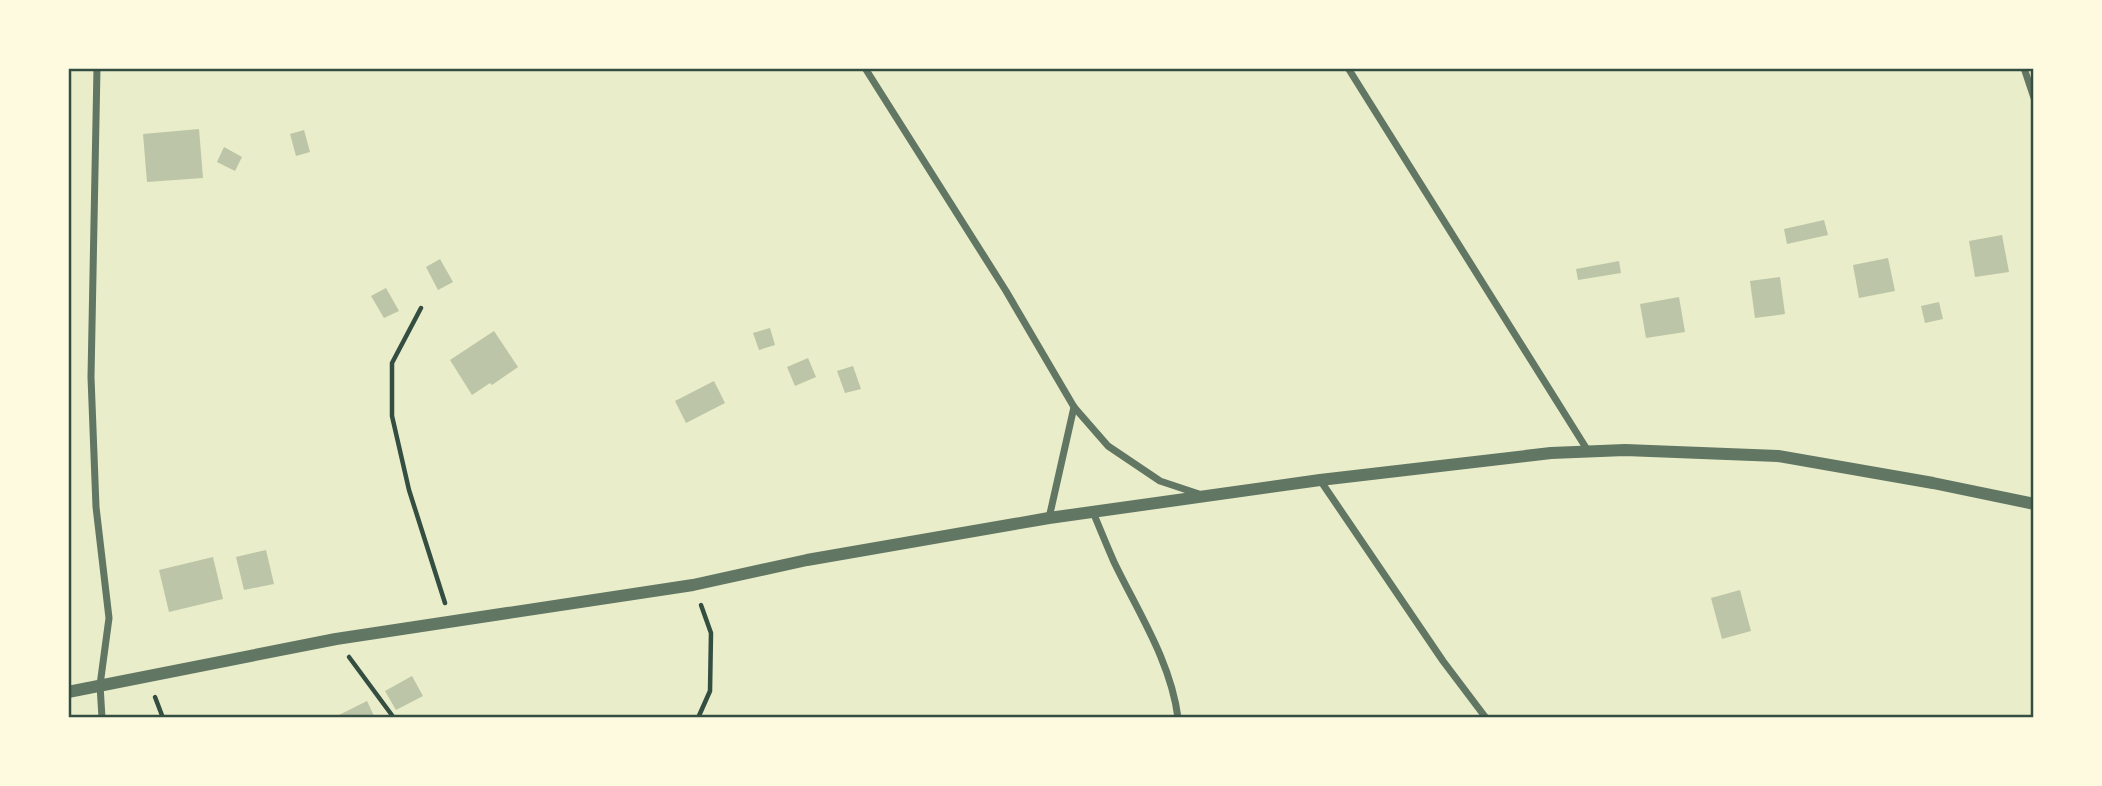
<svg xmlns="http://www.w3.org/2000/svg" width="2102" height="786" viewBox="0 0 2102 786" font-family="Roboto,sans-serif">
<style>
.building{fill:#bcc5a7}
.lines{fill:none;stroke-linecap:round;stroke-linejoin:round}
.path{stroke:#344e41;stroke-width:4.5}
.minor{stroke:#617663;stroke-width:7}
.tertiary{stroke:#617663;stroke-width:12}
.neatline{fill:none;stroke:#344e41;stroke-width:2.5}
</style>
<rect width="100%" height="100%" fill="#e9edc9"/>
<g class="building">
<path d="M 199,129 L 203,178 L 147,182 L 143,134 Z"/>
<path d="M 304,130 L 310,152 L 296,156 L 290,134 Z"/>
<path d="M 224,147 L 242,157 L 235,171 L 217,162 Z"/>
<path d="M 1824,220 L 1828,235 L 1787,244 L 1784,229 Z"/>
<path d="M 2002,235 L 2009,272 L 1975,277 L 1969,241 Z"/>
<path d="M 1888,258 L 1895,291 L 1859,298 L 1853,265 Z"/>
<path d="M 440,259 L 453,282 L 438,290 L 426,267 Z"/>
<path d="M 1619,261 L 1621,273 L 1578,280 L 1576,269 Z"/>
<path d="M 1780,277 L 1785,314 L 1755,318 L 1750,281 Z"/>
<path d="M 386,288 L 399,311 L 384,318 L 371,296 Z"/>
<path d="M 1679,297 L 1685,332 L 1646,338 L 1640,304 Z"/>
<path d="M 1939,302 L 1943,319 L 1925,323 L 1921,306 Z"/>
<path d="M 770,328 L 775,345 L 759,350 L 753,333 Z"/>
<path d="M 494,331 L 518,367 L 492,385 L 490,383 L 472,395 L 450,360 Z"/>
<path d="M 808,358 L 816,377 L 795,386 L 787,367 Z"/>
<path d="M 853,366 L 861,389 L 845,393 L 837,371 Z"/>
<path d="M 714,381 L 725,403 L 686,423 L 675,401 Z"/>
<path d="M 266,550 L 274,584 L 244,590 L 236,557 Z"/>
<path d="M 213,557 L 223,599 L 169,612 L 159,570 Z"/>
<path d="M 1740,590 L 1751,631 L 1722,639 L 1711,598 Z"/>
<path d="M 412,676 L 423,696 L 396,710 L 385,691 Z"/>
<path d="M 367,701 L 375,718 L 341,718 L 339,715 Z"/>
</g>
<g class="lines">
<g class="path">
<path d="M 421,308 L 392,363 L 392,416 L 409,490 L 445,603"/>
<path d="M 349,657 L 394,718"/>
<path d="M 155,697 L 163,718"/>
<path d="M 698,718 L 710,691 L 711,633 L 701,605"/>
</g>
<g class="minor">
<path d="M 97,68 L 91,377 L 96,507 L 109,618 L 100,685 L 102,718"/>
<path d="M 865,68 L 1006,291 L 1074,407 L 1108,446 L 1160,481 L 1199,494"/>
<path d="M 1348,68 L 1588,451"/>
<path d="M 2024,68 L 2034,98"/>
<path d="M 1320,480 L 1443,661 L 1486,718"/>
<path d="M 1093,512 C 1100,529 1107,546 1114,562 C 1138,612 1171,662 1178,718"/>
<path d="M 1049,518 L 1074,407"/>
</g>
<path class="tertiary" d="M 68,692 L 336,639 L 693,585 L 807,560 L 1049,518 L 1320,480 L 1551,453 L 1625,450 L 1778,456 L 1933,483 L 2034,504"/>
</g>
<rect width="2102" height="786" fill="none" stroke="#fefae0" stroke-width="140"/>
<rect x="70" y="70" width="1962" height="646" class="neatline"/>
</svg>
